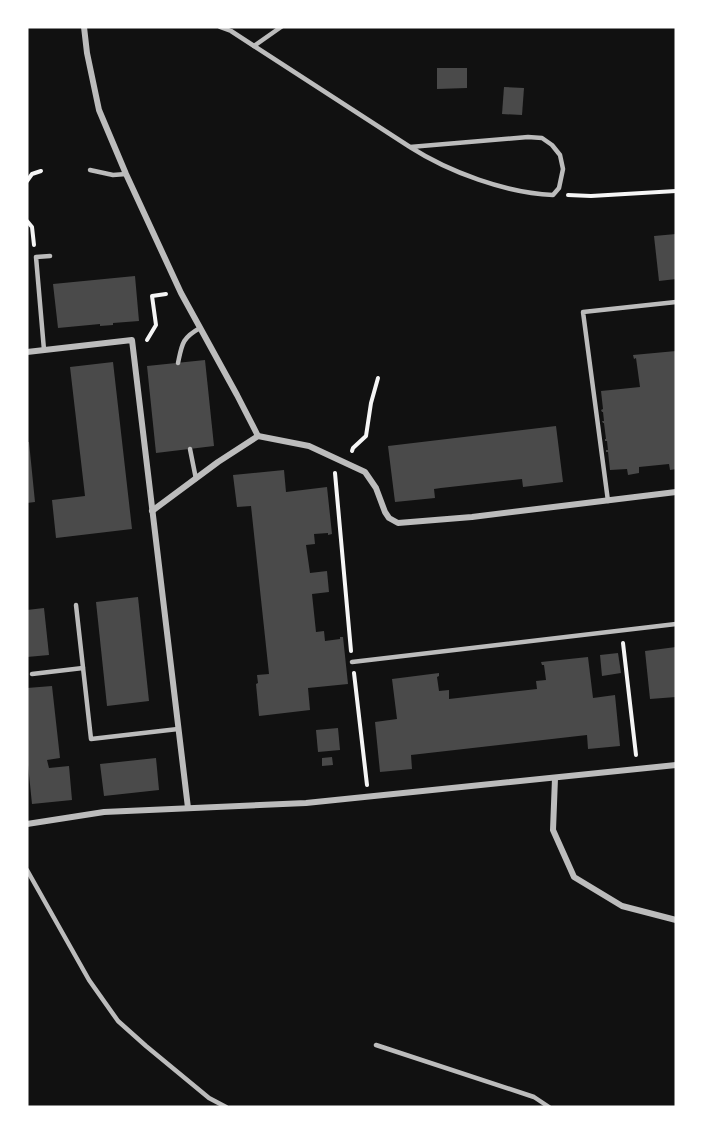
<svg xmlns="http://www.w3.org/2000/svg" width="703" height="1134" viewBox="0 0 703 1134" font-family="Manrope,sans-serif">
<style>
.building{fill:#4a4a4a}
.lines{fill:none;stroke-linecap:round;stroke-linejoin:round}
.path{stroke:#f5f5f5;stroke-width:4}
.service{stroke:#bcbcbc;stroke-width:4.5}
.minor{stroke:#bcbcbc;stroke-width:6}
</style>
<rect width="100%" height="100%" fill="#111"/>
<g class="building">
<path d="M 437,68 L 467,68 L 467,88 L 437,89 Z"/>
<path d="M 504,87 L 524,88 L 522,115 L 502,114 Z"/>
<path d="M 676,234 L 676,279 L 659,281 L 654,236 Z"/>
<path d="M 135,276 L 139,321 L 113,323 L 113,325 L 100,326 L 100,324 L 58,328 L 53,284 Z"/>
<path d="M 676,351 L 676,469 L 670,470 L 669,464 L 639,467 L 639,473 L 628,475 L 627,469 L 610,470 L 608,452 L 606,452 L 606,450 L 608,450 L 607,441 L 605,441 L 605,439 L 606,439 L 604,423 L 603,423 L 602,421 L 604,421 L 603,412 L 602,412 L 601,410 L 603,409 L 601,391 L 640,387 L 636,358 L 634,359 L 633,355 Z"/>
<path d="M 205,360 L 214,446 L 156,453 L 147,366 Z"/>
<path d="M 113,362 L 132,529 L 56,538 L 52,500 L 85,496 L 70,367 Z"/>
<path d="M 556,426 L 563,482 L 523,487 L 522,479 L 441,488 L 434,489 L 435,498 L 395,502 L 388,446 Z"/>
<path d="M 27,442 L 29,442 L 35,502 L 27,503 Z"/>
<path d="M 284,470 L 286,492 L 327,487 L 332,534 L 328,535 L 328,533 L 314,534 L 315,544 L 306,545 L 310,573 L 327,571 L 329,592 L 312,594 L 316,632 L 324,631 L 325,641 L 340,639 L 340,637 L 343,637 L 348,684 L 308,688 L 310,710 L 259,716 L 256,684 L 258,683 L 257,675 L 269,674 L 251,506 L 237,507 L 233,475 Z"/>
<path d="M 138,597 L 149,701 L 107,706 L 96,602 Z"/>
<path d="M 44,608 L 49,655 L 27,657 L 27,610 Z"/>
<path d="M 676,647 L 676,697 L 650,699 L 645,651 Z"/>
<path d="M 618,653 L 621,673 L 602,676 L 600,655 Z"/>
<path d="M 588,657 L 593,698 L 615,695 L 620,746 L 588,749 L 587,735 L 411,755 L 412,769 L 380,772 L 375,722 L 397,719 L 392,679 L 439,673 L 439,676 L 437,677 L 439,691 L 449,690 L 449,699 L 537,689 L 536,681 L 546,680 L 544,665 L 542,665 L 541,662 Z"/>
<path d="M 52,686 L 60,758 L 47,760 L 49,768 L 69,766 L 72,800 L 32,804 L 27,755 L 27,688 Z"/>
<path d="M 338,728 L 340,750 L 318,752 L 316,730 Z"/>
<path d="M 332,757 L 333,765 L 322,766 L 322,758 Z"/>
<path d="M 156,758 L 159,790 L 104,796 L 100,764 Z"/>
</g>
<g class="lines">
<g class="path">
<path d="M 27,181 L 32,174 L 41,171"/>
<path d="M 568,195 L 591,196 L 676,191"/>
<path d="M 27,221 L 32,227 L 34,245"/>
<path d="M 147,340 L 156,325 L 152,296 L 166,294"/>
<path d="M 352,451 L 353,448 L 366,436 L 371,403 L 378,378"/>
<path d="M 335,473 L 351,651"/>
<path d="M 623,643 L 636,755"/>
<path d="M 354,673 L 367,785"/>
</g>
<g class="service">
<path d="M 220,27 L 231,31 L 254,46 L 410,147 C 449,172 506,193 553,195 L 559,188 L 563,169 L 560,155 L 552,145 L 542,138 L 528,137 L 410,147"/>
<path d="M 254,46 L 281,27"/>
<path d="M 90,170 L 113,175 L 126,174"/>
<path d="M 44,350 L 36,257 L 50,256"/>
<path d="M 178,363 C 182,344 182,338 200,328"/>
<path d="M 190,449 L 196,479"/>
<path d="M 608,501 L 583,312 L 676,302"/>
<path d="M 76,605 L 91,739 L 178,729"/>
<path d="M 352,662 L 676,624"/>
<path d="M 32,674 L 83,668"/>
<path d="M 27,870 L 89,980 L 118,1021 L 146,1046 L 209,1098 L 226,1107"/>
<path d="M 376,1045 L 534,1097 L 549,1107"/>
</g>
<g class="minor">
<path d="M 84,27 L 87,53 L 99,110 L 126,174 L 181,293 L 237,395 L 258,436"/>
<path d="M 27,352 L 132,340 L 188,808"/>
<path d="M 258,436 L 309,446 L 365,472 L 376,488 L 385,512 L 389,518 L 398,523 L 472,517 L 676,492"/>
<path d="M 152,511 L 218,462 L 258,436"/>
<path d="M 555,778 L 553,830 L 574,877 L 622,906 L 676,920"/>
<path d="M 27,824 L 104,812 L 306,803 L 676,765"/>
</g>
</g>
<rect width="703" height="1134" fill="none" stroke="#ffffff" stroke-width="57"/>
</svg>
